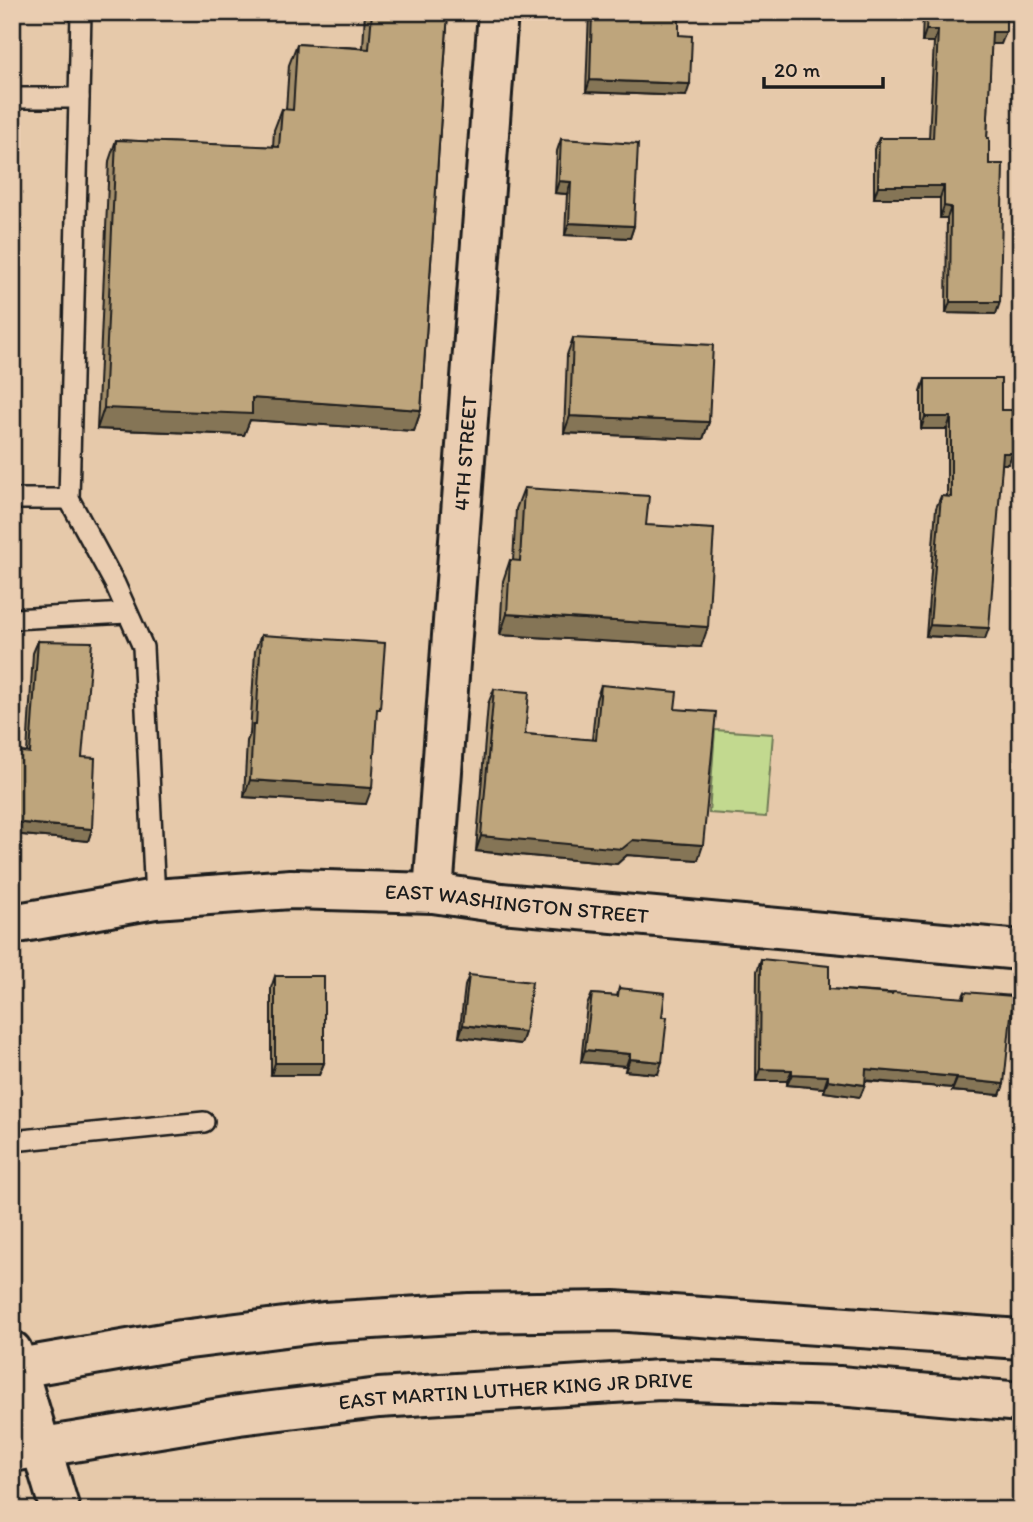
<svg xmlns="http://www.w3.org/2000/svg" width="1033" height="1522" viewBox="0 0 1033 1522" font-family="Itim,sans-serif">
<style>
.green{fill:#c2d98f;stroke:#6f7a56;stroke-width:2}
.lines{fill:none;stroke-linecap:round;stroke-linejoin:round}
.lane-casing{stroke:#1c1c1c;stroke-width:24}
.street-casing{stroke:#1c1c1c;stroke-width:44}
.secondary-casing{stroke:#1c1c1c;stroke-width:44}
.lane{stroke:#eacdb1;stroke-width:19}
.street{stroke:#eacdb1;stroke-width:38}
.secondary{stroke:#eacdb1;stroke-width:38}
.wall{fill:#a38e6b;stroke:#1c1c1c;stroke-width:2}
.shaded-wall{fill:#857457;stroke:#1c1c1c;stroke-width:2}
.building{fill:#bea57c;stroke:#1c1c1c;stroke-width:2}
.labels{text-anchor:middle;stroke-width:6;stroke-linejoin:round;paint-order:stroke}
.street-label{font-size:21px;fill:#1c1c1c;stroke:#eacdb1}
</style>
<rect width="100%" height="100%" fill="#e6c9aa"/>
<filter id="ink" filterUnits="userSpaceOnUse"><feTurbulence type="fractalNoise" baseFrequency=".0143" numOctaves="2"/><feDisplacementMap in="SourceGraphic" scale="14" xChannelSelector="R" yChannelSelector="G"/><feConvolveMatrix kernelMatrix="1 2 1 2 8 2 1 2 1" color-interpolation-filters="sRGB"/></filter>
<g filter="url(#ink)">
<path class="green" d="M 715,730 L 773,734 L 766,817 L 709,813 Z"/>
<g class="lines">
<defs>
<g id="lane">
<path d="M 12,98 L 79,98 L 81,12"/>
<path d="M 79,98 L 69,499 L 115,584 L 143,647 L 155,899"/>
<path d="M 12,499 L 69,499"/>
<path d="M 12,619 L 127,613"/>
<path d="M 12,1141 L 204,1122"/>
</g>
<g id="street">
<path id="s1" d="M 433,893 L 498,12"/>
</g>
<g id="secondary">
<path id="s2" d="M 12,924 L 155,899 L 291,889 L 433,893 L 501,903 L 1021,950"/>
<path d="M 12,1351 L 60,1510"/>
<path d="M 12,1369 L 181,1340 L 324,1322 L 469,1313 L 614,1311 L 1021,1339"/>
<path id="s3" d="M 12,1452 L 239,1415 L 379,1398 L 660,1380 L 839,1386 L 1021,1402"/>
</g>
</defs>
<use href="#lane" class="lane-casing"/>
<use href="#street" class="street-casing"/>
<use href="#secondary" class="secondary-casing"/>
<use href="#lane" class="lane"/>
<use href="#street" class="street"/>
<use href="#secondary" class="secondary"/>
</g>
<g class="wall">
<path d="M 365,12 L 448,12 L 421,410 L 414,431 L 250,420 L 244,435 L 97,429 L 109,161 L 116,140 L 273,147 L 274,130 L 282,109 L 286,110 L 289,65 L 297,44 L 363,48 Z"/>
<path d="M 589,12 L 679,12 L 679,35 L 686,96 L 586,92 Z"/>
<path d="M 923,12 L 1006,12 L 1001,44 L 991,44 L 987,138 L 996,314 L 946,313 L 947,218 L 940,218 L 940,198 L 874,198 L 874,149 L 879,138 L 929,138 L 934,42 L 922,42 Z"/>
<path d="M 561,139 L 634,226 L 630,238 L 565,235 L 567,194 L 555,193 L 557,151 Z"/>
<path d="M 573,338 L 709,422 L 703,439 L 564,433 L 567,355 Z"/>
<path d="M 925,379 L 1001,410 L 1013,453 L 1008,464 L 1002,464 L 985,639 L 926,636 L 936,508 L 941,496 L 947,497 L 947,429 L 921,429 L 921,391 Z"/>
<path d="M 524,488 L 646,525 L 701,647 L 500,635 L 503,581 L 510,560 L 513,561 L 516,509 Z"/>
<path d="M 261,635 L 376,721 L 366,804 L 244,797 L 247,741 L 250,734 L 255,651 Z"/>
<path d="M 38,641 L 82,757 L 92,829 L 88,841 L 12,834 L 12,751 L 27,753 L 33,653 Z"/>
<path d="M 601,685 L 675,709 L 698,860 L 627,855 L 617,864 L 476,851 L 488,704 L 494,689 L 525,734 L 592,740 L 596,700 Z"/>
<path d="M 761,959 L 829,989 L 962,998 L 965,992 L 1004,1084 L 1000,1095 L 952,1091 L 953,1088 L 865,1081 L 860,1097 L 824,1092 L 824,1088 L 787,1085 L 787,1081 L 756,1081 L 757,971 Z"/>
<path d="M 469,975 L 525,1032 L 521,1044 L 459,1037 L 465,986 Z"/>
<path d="M 275,976 L 324,1063 L 319,1075 L 271,1075 L 271,988 Z"/>
<path d="M 619,988 L 658,1074 L 625,1071 L 626,1066 L 581,1062 L 587,1005 L 592,994 L 617,996 Z"/>
</g>
<g class="shaded-wall">
<path d="M 926,30 L 938,30 L 934,42 L 922,42 Z"/>
<path d="M 992,32 L 1006,32 L 1001,44 L 988,44 Z"/>
<path d="M 590,80 L 690,84 L 686,96 L 586,92 Z"/>
<path d="M 559,181 L 571,182 L 567,194 L 555,193 Z"/>
<path d="M 878,186 L 944,186 L 940,198 L 874,198 Z"/>
<path d="M 944,206 L 951,207 L 947,218 L 940,218 Z"/>
<path d="M 569,223 L 634,226 L 630,238 L 565,235 Z"/>
<path d="M 950,302 L 1000,302 L 996,314 L 946,313 Z"/>
<path d="M 252,398 L 421,410 L 414,431 L 250,420 L 244,435 L 97,429 L 104,408 Z"/>
<path d="M 570,416 L 709,422 L 703,439 L 564,433 Z"/>
<path d="M 925,417 L 951,417 L 947,429 L 921,429 Z"/>
<path d="M 1003,453 L 1013,453 L 1008,464 L 999,464 Z"/>
<path d="M 507,614 L 708,627 L 701,647 L 500,635 Z"/>
<path d="M 930,625 L 989,628 L 985,639 L 926,636 Z"/>
<path d="M 250,780 L 372,788 L 366,804 L 244,797 Z"/>
<path d="M 12,822 L 92,829 L 88,841 L 12,834 Z"/>
<path d="M 481,836 L 633,840 L 703,845 L 698,860 L 627,855 L 617,864 L 476,851 Z"/>
<path d="M 463,1025 L 525,1032 L 521,1044 L 459,1037 Z"/>
<path d="M 585,1050 L 630,1054 L 626,1066 L 581,1062 Z"/>
<path d="M 630,1059 L 662,1062 L 658,1074 L 625,1071 Z"/>
<path d="M 275,1063 L 324,1063 L 319,1075 L 271,1075 Z"/>
<path d="M 760,1069 L 792,1070 L 787,1081 L 756,1081 Z"/>
<path d="M 866,1069 L 957,1077 L 953,1088 L 862,1080 Z"/>
<path d="M 792,1074 L 828,1076 L 824,1088 L 787,1085 Z"/>
<path d="M 957,1079 L 1004,1084 L 1000,1095 L 952,1091 Z"/>
<path d="M 828,1080 L 865,1085 L 860,1097 L 824,1092 Z"/>
</g>
<g class="building">
<path d="M 372,12 L 448,12 L 421,410 L 252,398 L 252,414 L 104,408 L 116,140 L 279,147 L 282,109 L 293,110 L 297,44 L 369,49 Z"/>
<path d="M 592,12 L 679,12 L 679,35 L 692,36 L 690,84 L 590,80 Z"/>
<path d="M 927,12 L 1006,12 L 1006,32 L 992,32 L 987,138 L 989,138 L 989,164 L 1003,164 L 1000,302 L 950,302 L 951,207 L 944,206 L 944,186 L 878,186 L 879,138 L 933,138 L 938,30 L 926,30 Z"/>
<path d="M 561,139 L 638,144 L 634,226 L 569,223 L 571,182 L 559,181 Z"/>
<path d="M 573,338 L 713,345 L 709,422 L 570,416 Z"/>
<path d="M 925,379 L 1001,379 L 1001,410 L 1012,410 L 1013,453 L 1003,453 L 989,628 L 930,625 L 941,496 L 951,497 L 951,417 L 925,417 Z"/>
<path d="M 524,488 L 649,496 L 646,525 L 714,529 L 708,627 L 507,614 L 510,560 L 520,561 Z"/>
<path d="M 261,635 L 385,643 L 380,709 L 377,709 L 372,788 L 250,780 L 253,725 L 256,725 Z"/>
<path d="M 38,641 L 92,642 L 82,757 L 95,758 L 92,829 L 12,822 L 12,751 L 30,753 Z"/>
<path d="M 601,685 L 677,692 L 675,709 L 716,712 L 703,845 L 633,840 L 622,849 L 481,836 L 494,689 L 529,692 L 525,734 L 596,740 Z"/>
<path d="M 761,959 L 829,966 L 829,989 L 892,994 L 893,992 L 964,998 L 965,992 L 1013,996 L 1004,1084 L 957,1079 L 957,1077 L 866,1069 L 865,1085 L 828,1080 L 828,1076 L 792,1074 L 792,1070 L 760,1069 Z"/>
<path d="M 469,975 L 532,982 L 525,1032 L 463,1025 Z"/>
<rect x="275" y="976" width="49" height="87"/>
<path d="M 619,988 L 665,993 L 662,1017 L 667,1017 L 662,1062 L 630,1059 L 630,1054 L 585,1050 L 592,994 L 618,996 Z"/>
</g>
</g>
<g class="labels">
<g class="street-label">
<text dy="7" stroke="none"><textPath href="#s1" startOffset="441">4TH STREET</textPath></text>
<text dy="7" stroke="none"><textPath href="#s2" startOffset="508">EAST WASHINGTON STREET</textPath></text>
<text dy="7" stroke="none"><textPath href="#s3" startOffset="508">EAST MARTIN LUTHER KING JR DRIVE</textPath></text>
</g>
</g>
<rect width="1033" height="1522" fill="none" stroke="#eacdb1" stroke-width="42"/>
<rect x="21" y="21" width="991" height="1480" fill="none" stroke="#1c1c1c" stroke-width="2.5" filter="url(#ink)"/>
<path d="M764 77v10h119v-10" fill="none" stroke="#1c1c1c" stroke-width="3.5"/>
<text x="774" y="77" font-size="21" fill="#1c1c1c" stroke="#eacdb1" stroke-width="5" paint-order="stroke">20 m</text>
</svg>
